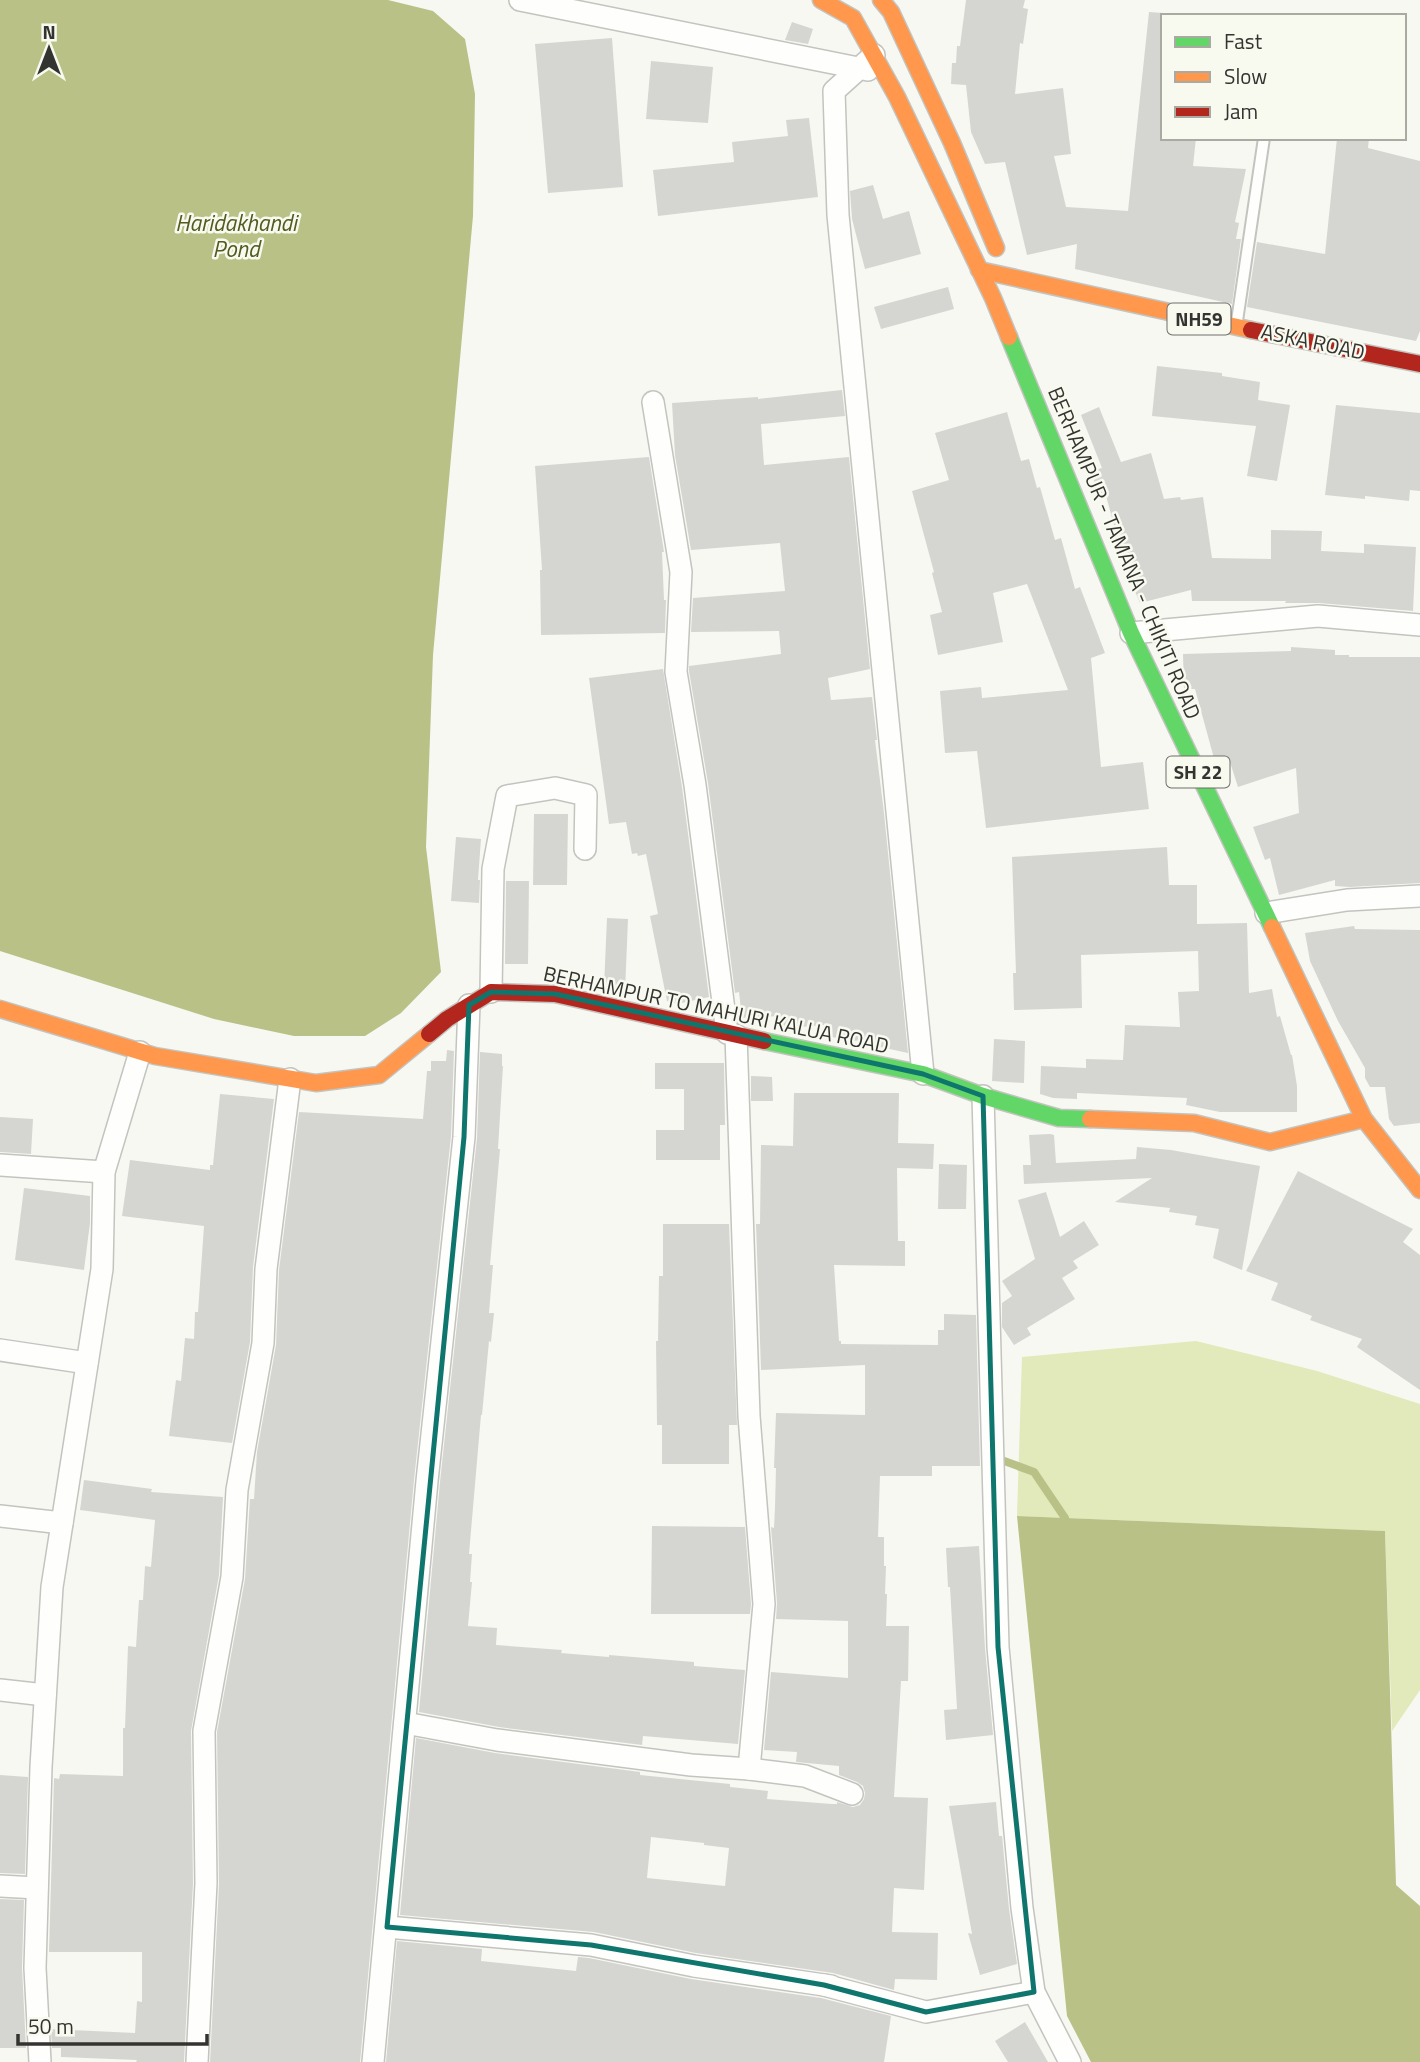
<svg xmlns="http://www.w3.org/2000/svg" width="1420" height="2062" viewBox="0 0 1420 2062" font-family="'Titillium Web',sans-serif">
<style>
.green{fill:#e2e9ba}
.water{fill:#b9c186}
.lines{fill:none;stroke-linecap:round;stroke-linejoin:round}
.stream{stroke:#b9c186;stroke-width:8}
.building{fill:#d5d6d2;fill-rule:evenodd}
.lane-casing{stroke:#c3c4bf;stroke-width:14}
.street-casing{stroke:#c3c4bf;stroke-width:24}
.fast-casing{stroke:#c3c4bf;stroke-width:19}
.slow-casing{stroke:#c3c4bf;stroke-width:19}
.jam-casing{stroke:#c3c4bf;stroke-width:19}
.lane{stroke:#fefefd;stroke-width:10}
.street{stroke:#fefefd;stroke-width:21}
.fast{stroke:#63d668;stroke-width:16}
.slow{stroke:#ff974d;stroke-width:16}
.jam{stroke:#b3261e;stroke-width:16}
.marked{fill:none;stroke:#0f766e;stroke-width:5;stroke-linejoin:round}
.labels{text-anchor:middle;stroke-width:5;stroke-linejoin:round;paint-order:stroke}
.shield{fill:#f8faf0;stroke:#6e6f6a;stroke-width:2}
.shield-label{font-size:19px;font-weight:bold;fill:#333430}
.street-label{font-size:21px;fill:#333430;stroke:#f8faf0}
.water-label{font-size:23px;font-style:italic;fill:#545b20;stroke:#f8faf0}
</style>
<rect width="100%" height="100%" fill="#f7f8f2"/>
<path class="green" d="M 1196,1341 L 1317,1371 L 1420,1404 L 1420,1690 L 1392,1731 L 1385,1531 L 1017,1516 L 1022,1357 Z"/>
<g class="water">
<path d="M 0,0 L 388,0 L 433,11 L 465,39 L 475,94 L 473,216 L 433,655 L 426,847 L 441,972 L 401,1013 L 365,1036 L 294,1036 L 214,1019 L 0,951 Z"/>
<path d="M 1017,1516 L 1385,1531 L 1396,1885 L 1420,1906 L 1420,2062 L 1091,2062 L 1067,2016 Z"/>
</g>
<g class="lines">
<path class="stream" d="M 996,1458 L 1034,1472 L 1065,1518 L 1066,1527"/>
</g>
<g class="building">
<path d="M 966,0 L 1025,0 L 1023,8 L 1028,9 L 1023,44 L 1020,43 L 1015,94 L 1063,88 L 1071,154 L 1054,156 L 1066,207 L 1099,209 L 1128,211 L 1149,12 L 1163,13 L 1163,138 L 1196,138 L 1193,166 L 1246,169 L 1235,222 L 1239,223 L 1236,239 L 1241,239 L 1232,304 L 1075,269 L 1077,244 L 1027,255 L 1005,162 L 985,164 L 971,132 L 966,85 L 951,84 L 952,63 L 956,63 L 957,46 L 960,46 Z"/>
<path d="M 792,22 L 813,29 L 808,44 L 785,40 Z"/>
<path d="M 612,38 L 623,187 L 548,193 L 535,44 Z"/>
<path d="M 651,61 L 713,67 L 708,123 L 646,119 Z"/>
<path d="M 809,118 L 818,197 L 658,216 L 653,170 L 734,162 L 732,142 L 788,136 L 786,120 Z"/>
<path d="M 1337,138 L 1369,138 L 1368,148 L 1420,161 L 1420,331 L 1416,341 L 1247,307 L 1257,242 L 1325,254 Z"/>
<path d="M 873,185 L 883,219 L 909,211 L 921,254 L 865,269 L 852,219 L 850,191 Z"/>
<path d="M 948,287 L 954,309 L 881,329 L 874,307 Z"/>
<path d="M 1157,366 L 1222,373 L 1222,376 L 1260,382 L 1258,400 L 1290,405 L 1277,481 L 1247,476 L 1256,426 L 1152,416 Z"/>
<path d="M 842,390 L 845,416 L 761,424 L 764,465 L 849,457 L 870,669 L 828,678 L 831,700 L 872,697 L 877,740 L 875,740 L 884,813 L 908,1053 L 876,1046 L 875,1039 L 853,1041 L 826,1036 L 825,1025 L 790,1028 L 781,1027 L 780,1016 L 742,1018 L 739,992 L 735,993 L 708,783 L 689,671 L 689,666 L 781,654 L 779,631 L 691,632 L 693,598 L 785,591 L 780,543 L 691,550 L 675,455 L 672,403 L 758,397 L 758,399 Z"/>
<path d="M 1336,405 L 1420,413 L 1420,491 L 1410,490 L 1409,501 L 1365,496 L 1365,499 L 1325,495 Z"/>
<path d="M 1099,407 L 1121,462 L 1151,453 L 1164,499 L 1180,497 L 1181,500 L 1203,497 L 1212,558 L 1271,559 L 1271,530 L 1322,531 L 1321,551 L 1364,553 L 1364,544 L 1416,547 L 1413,611 L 1319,603 L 1285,603 L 1286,601 L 1192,601 L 1191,590 L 1140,603 L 1127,573 L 1105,492 L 1098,494 L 1091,471 L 1102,468 L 1081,415 Z"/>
<path d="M 1007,412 L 1021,461 L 1029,459 L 1037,488 L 1040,487 L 1055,540 L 1061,538 L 1075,589 L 1080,587 L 1105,653 L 1091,658 L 1101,767 L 1143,762 L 1149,809 L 986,828 L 977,751 L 945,753 L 940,691 L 981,687 L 982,698 L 1068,690 L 1027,584 L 993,593 L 1003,642 L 938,655 L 930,615 L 942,612 L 932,573 L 934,572 L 912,491 L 949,480 L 935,433 Z"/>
<path d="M 649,457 L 664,552 L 662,552 L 664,600 L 666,600 L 665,633 L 541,635 L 540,570 L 542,570 L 535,466 Z"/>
<path d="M 1291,647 L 1335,650 L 1335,655 L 1349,655 L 1349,657 L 1420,657 L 1420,883 L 1350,887 L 1335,886 L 1335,880 L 1279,895 L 1270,858 L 1265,860 L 1253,827 L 1299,813 L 1296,768 L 1238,787 L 1229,759 L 1215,762 L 1195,689 L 1184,689 L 1183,654 L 1291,651 Z"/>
<path d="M 663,669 L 682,787 L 709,997 L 677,1004 L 667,1001 L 650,916 L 658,914 L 646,854 L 638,856 L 637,853 L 632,854 L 626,822 L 609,824 L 589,678 Z"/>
<path d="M 534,814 L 568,814 L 567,885 L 533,885 Z"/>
<path d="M 456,837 L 481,839 L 478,880 L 480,880 L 479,903 L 451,901 Z"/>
<path d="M 1167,847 L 1169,885 L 1197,885 L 1197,924 L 1247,923 L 1249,993 L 1272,989 L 1277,1017 L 1280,1016 L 1291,1055 L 1292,1055 L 1297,1086 L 1297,1112 L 1220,1112 L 1186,1105 L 1187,1098 L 1077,1093 L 1077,1099 L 1053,1098 L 1040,1094 L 1041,1066 L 1086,1068 L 1086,1059 L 1123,1060 L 1125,1025 L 1180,1027 L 1178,992 L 1199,991 L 1198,951 L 1081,955 L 1082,1008 L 1014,1010 L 1013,973 L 1016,973 L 1012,857 Z"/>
<path d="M 506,881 L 529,881 L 528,964 L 505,964 Z"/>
<path d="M 607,918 L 628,919 L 625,992 L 604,987 Z"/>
<path d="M 1354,926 L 1355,929 L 1420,930 L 1420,1123 L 1394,1126 L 1389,1119 L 1385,1087 L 1370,1087 L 1365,1078 L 1365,1068 L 1338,1021 L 1310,961 L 1305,933 Z"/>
<path d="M 994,1039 L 1025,1041 L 1024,1083 L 992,1081 Z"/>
<path d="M 447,1050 L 454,1051 L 451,1136 L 414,1480 L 360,2062 L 210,2062 L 219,1884 L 217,1732 L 245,1579 L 250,1499 L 254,1499 L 257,1452 L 276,1345 L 279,1270 L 299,1112 L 423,1119 L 427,1071 L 431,1071 L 431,1061 L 446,1061 Z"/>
<path d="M 480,1052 L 502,1054 L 502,1066 L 503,1066 L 498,1149 L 500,1149 L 490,1265 L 493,1265 L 489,1313 L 494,1313 L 491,1342 L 489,1341 L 482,1415 L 481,1415 L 469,1554 L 472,1554 L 470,1582 L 472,1582 L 468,1626 L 497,1628 L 496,1645 L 562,1650 L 561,1653 L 609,1657 L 609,1655 L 694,1662 L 694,1666 L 745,1670 L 738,1744 L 643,1736 L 642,1745 L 499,1727 L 419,1712 L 440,1482 L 477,1138 Z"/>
<path d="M 655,1063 L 724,1063 L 725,1125 L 720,1125 L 720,1160 L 656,1160 L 656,1130 L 684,1130 L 684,1089 L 655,1089 Z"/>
<path d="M 751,1076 L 772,1077 L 773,1101 L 751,1101 Z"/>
<path d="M 794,1093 L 899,1093 L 898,1143 L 934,1144 L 933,1169 L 897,1168 L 898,1241 L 905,1241 L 905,1266 L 834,1265 L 839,1341 L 841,1341 L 841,1344 L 938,1345 L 938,1330 L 944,1330 L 944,1314 L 976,1315 L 980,1466 L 932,1466 L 932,1476 L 880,1476 L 878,1537 L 884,1537 L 884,1566 L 886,1566 L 885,1594 L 887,1594 L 886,1626 L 909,1626 L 908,1681 L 901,1681 L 894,1797 L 928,1798 L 924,1890 L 894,1888 L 892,1932 L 938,1933 L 937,1980 L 895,1979 L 894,1990 L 833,1973 L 696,1953 L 594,1932 L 400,1915 L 416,1738 L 495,1753 L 640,1772 L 640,1775 L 730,1784 L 730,1787 L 768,1791 L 767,1799 L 832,1804 L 837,1804 L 837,1802 L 853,1807 L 860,1805 L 864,1799 L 865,1793 L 863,1786 L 857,1782 L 839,1775 L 839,1766 L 796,1762 L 797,1752 L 764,1750 L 771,1672 L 848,1678 L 848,1621 L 776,1619 L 777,1603 L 771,1527 L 774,1528 L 775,1507 L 776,1468 L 774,1468 L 776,1413 L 865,1415 L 865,1365 L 761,1370 L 756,1224 L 760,1224 L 761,1145 L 793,1146 ZM 651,1837 L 704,1843 L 704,1845 L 729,1848 L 725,1886 L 647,1878 Z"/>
<path d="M 220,1094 L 274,1099 L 253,1267 L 250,1342 L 232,1443 L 169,1436 L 176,1380 L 181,1381 L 185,1338 L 194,1339 L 195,1312 L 198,1312 L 204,1226 L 122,1216 L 130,1160 L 210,1170 L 210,1165 L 213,1165 Z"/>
<path d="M 0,1117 L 33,1119 L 31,1154 L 0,1152 Z"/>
<path d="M 1050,1134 L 1054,1135 L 1056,1163 L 1136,1159 L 1137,1147 L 1171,1150 L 1260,1166 L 1242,1270 L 1213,1258 L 1219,1229 L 1195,1225 L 1197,1216 L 1169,1212 L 1170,1208 L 1115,1202 L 1152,1178 L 1024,1184 L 1023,1165 L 1031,1165 L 1029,1135 Z"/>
<path d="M 939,1164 L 967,1165 L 966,1209 L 938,1209 Z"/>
<path d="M 1298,1171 L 1413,1229 L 1403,1242 L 1420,1255 L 1420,1390 L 1357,1347 L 1362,1339 L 1310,1320 L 1312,1316 L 1271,1300 L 1278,1283 L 1246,1271 Z"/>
<path d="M 24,1188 L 90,1196 L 90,1223 L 84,1270 L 15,1260 Z"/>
<path d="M 1046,1192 L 1060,1237 L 1084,1221 L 1099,1245 L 1073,1261 L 1078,1268 L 1062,1278 L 1075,1299 L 1027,1328 L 1031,1335 L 1014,1345 L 1002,1327 L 1002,1303 L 1012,1296 L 1002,1281 L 1035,1259 L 1018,1200 Z"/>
<path d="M 663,1224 L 729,1224 L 737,1425 L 729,1425 L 729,1464 L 662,1464 L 662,1425 L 657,1425 L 656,1341 L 658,1341 L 659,1276 L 663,1276 Z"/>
<path d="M 84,1480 L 152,1489 L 151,1492 L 223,1497 L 219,1575 L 191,1731 L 193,1883 L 184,2062 L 136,2062 L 137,2060 L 61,2057 L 61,2048 L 52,2048 L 51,2029 L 135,2033 L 137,2001 L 142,2002 L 142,1952 L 49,1952 L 54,1778 L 59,1779 L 60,1774 L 123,1776 L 123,1728 L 125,1728 L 128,1646 L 136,1647 L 139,1600 L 143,1600 L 145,1566 L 151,1567 L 155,1520 L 80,1510 Z"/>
<path d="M 652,1526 L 745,1527 L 751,1604 L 750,1614 L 651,1614 Z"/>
<path d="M 979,1546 L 985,1648 L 993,1735 L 946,1740 L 944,1710 L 957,1709 L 950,1587 L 948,1587 L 946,1548 Z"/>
<path d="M 0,1775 L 28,1777 L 25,1874 L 0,1873 Z"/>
<path d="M 996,1802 L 999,1836 L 1002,1836 L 1009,1909 L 1017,1964 L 980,1975 L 968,1933 L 972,1934 L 949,1806 Z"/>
<path d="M 0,1899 L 24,1900 L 22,1968 L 26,2048 L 0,2048 Z"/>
<path d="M 397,1941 L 482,1949 L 481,1961 L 576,1971 L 578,1957 L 589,1958 L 691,1979 L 821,1998 L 891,2016 L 884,2062 L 386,2062 Z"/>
<path d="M 1025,2022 L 1048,2062 L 1008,2062 L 995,2041 Z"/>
</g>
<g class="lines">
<defs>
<path id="lane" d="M 1237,321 L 1264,138"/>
<g id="street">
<path d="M 520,0 L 868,70"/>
<path d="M 874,55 L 834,91 L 838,215 L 923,1074"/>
<path d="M 653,402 L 681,572 L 676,672 L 695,785 L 727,1033"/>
<path d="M 1131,633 L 1318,616 L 1420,625"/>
<path d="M 1266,913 L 1347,900 L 1420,896"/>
<path d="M 491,992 L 493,869 L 507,796 L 555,788 L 586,795 L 585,849"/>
<path d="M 736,1035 L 749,1416 L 764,1604 L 749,1769"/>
<path d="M 983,1096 L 998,1647 L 1022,1908 L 1034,1992 L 1070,2062"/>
<path d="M 0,1165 L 104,1172"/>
<path d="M 0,1350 L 87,1363"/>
<path d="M 0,1516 L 62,1523"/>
<path d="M 0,1690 L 45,1695"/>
<path d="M 405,1723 L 497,1740 L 691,1765 L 749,1769 L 805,1776 L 852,1794"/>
<path d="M 0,1886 L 37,1888"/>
<path d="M 387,1927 L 591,1945 L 694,1966 L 831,1986"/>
<path d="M 824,1985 L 926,2012 L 1034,1992"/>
<path d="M 40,2062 L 35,1968 L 41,1767 L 52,1587 L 102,1269 L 104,1172 L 140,1052"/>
<path d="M 197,2062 L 206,1883 L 204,1731 L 232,1577 L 237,1490 L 263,1343 L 266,1269 L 290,1079"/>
<path d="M 373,2062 L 427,1481 L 464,1137 L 469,1005"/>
</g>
<g id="fast">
<path d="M 1009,337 L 1131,633 L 1272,927"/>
<path d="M 764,1041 L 923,1074 L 983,1096 L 1059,1118 L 1090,1119"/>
</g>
<g id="slow">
<path d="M 821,0 L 853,18 L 897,97 L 993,298 L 1009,337"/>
<path d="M 881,0 L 891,12 L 952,143 L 996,248"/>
<path d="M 979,270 L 1251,330"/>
<path d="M 1272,927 L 1364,1119 L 1420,1190"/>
<path d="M 0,1009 L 155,1056 L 316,1083 L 379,1075 L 429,1034"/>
<path d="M 1090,1119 L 1194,1123 L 1270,1142 L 1364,1119"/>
</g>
<g id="jam">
<path d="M 1251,330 L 1420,364"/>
<path d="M 429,1034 L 447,1019 L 491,992 L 555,994 L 764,1041"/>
</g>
</defs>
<use href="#lane" class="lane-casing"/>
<use href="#street" class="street-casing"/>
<use href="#fast" class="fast-casing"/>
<use href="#slow" class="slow-casing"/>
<use href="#jam" class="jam-casing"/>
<use href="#lane" class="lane"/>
<use href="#street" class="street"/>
<use href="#fast" class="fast"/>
<use href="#slow" class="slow"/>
<use href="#jam" class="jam"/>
</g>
<path class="marked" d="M 491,992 L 555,994 L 923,1074 L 983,1096 L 998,1647 L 1034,1992 L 926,2012 L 824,1985 L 591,1945 L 387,1927 L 464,1137 L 469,1005 Z"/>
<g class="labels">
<g class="shield">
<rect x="1167.5" y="303.5" width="63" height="31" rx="5"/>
<rect x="1166.5" y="756.5" width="63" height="31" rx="5"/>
</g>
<g class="shield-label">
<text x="1199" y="326">NH59</text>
<text x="1198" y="779">SH 22</text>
</g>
<g class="street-label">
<text transform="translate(1313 342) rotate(12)" y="7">ASKA ROAD</text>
<text transform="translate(1124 553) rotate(67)" y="7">BERHAMPUR - TAMANA - CHIKITI ROAD</text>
<text transform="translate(716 1010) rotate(12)" y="7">BERHAMPUR TO MAHURI KALUA ROAD</text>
</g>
<g class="water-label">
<text x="236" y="231">Haridakhandi<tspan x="236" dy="26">Pond</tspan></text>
</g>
</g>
<rect x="1161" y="14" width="245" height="126" fill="#f8faf0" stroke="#a9aba3" stroke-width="2"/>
<rect x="1175" y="37" width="35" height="10" fill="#63d668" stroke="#a9aba3" stroke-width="2"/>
<text x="1224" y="49" font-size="21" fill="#333430">Fast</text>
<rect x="1175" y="72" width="35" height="10" fill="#ff974d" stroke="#a9aba3" stroke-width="2"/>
<text x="1224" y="84" font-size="21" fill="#333430">Slow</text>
<rect x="1175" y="107" width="35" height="10" fill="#b3261e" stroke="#a9aba3" stroke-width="2"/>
<text x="1224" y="119" font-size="21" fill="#333430">Jam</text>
<g transform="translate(49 49)" stroke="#f8faf0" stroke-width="5" paint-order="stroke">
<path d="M0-5L12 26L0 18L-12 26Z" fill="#333430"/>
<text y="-10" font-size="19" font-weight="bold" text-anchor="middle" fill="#333430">N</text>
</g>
<path d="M18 2034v10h189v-10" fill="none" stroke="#333430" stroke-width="3.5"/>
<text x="28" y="2034" font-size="21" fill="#333430" stroke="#f8faf0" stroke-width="5" paint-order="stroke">50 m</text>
</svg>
